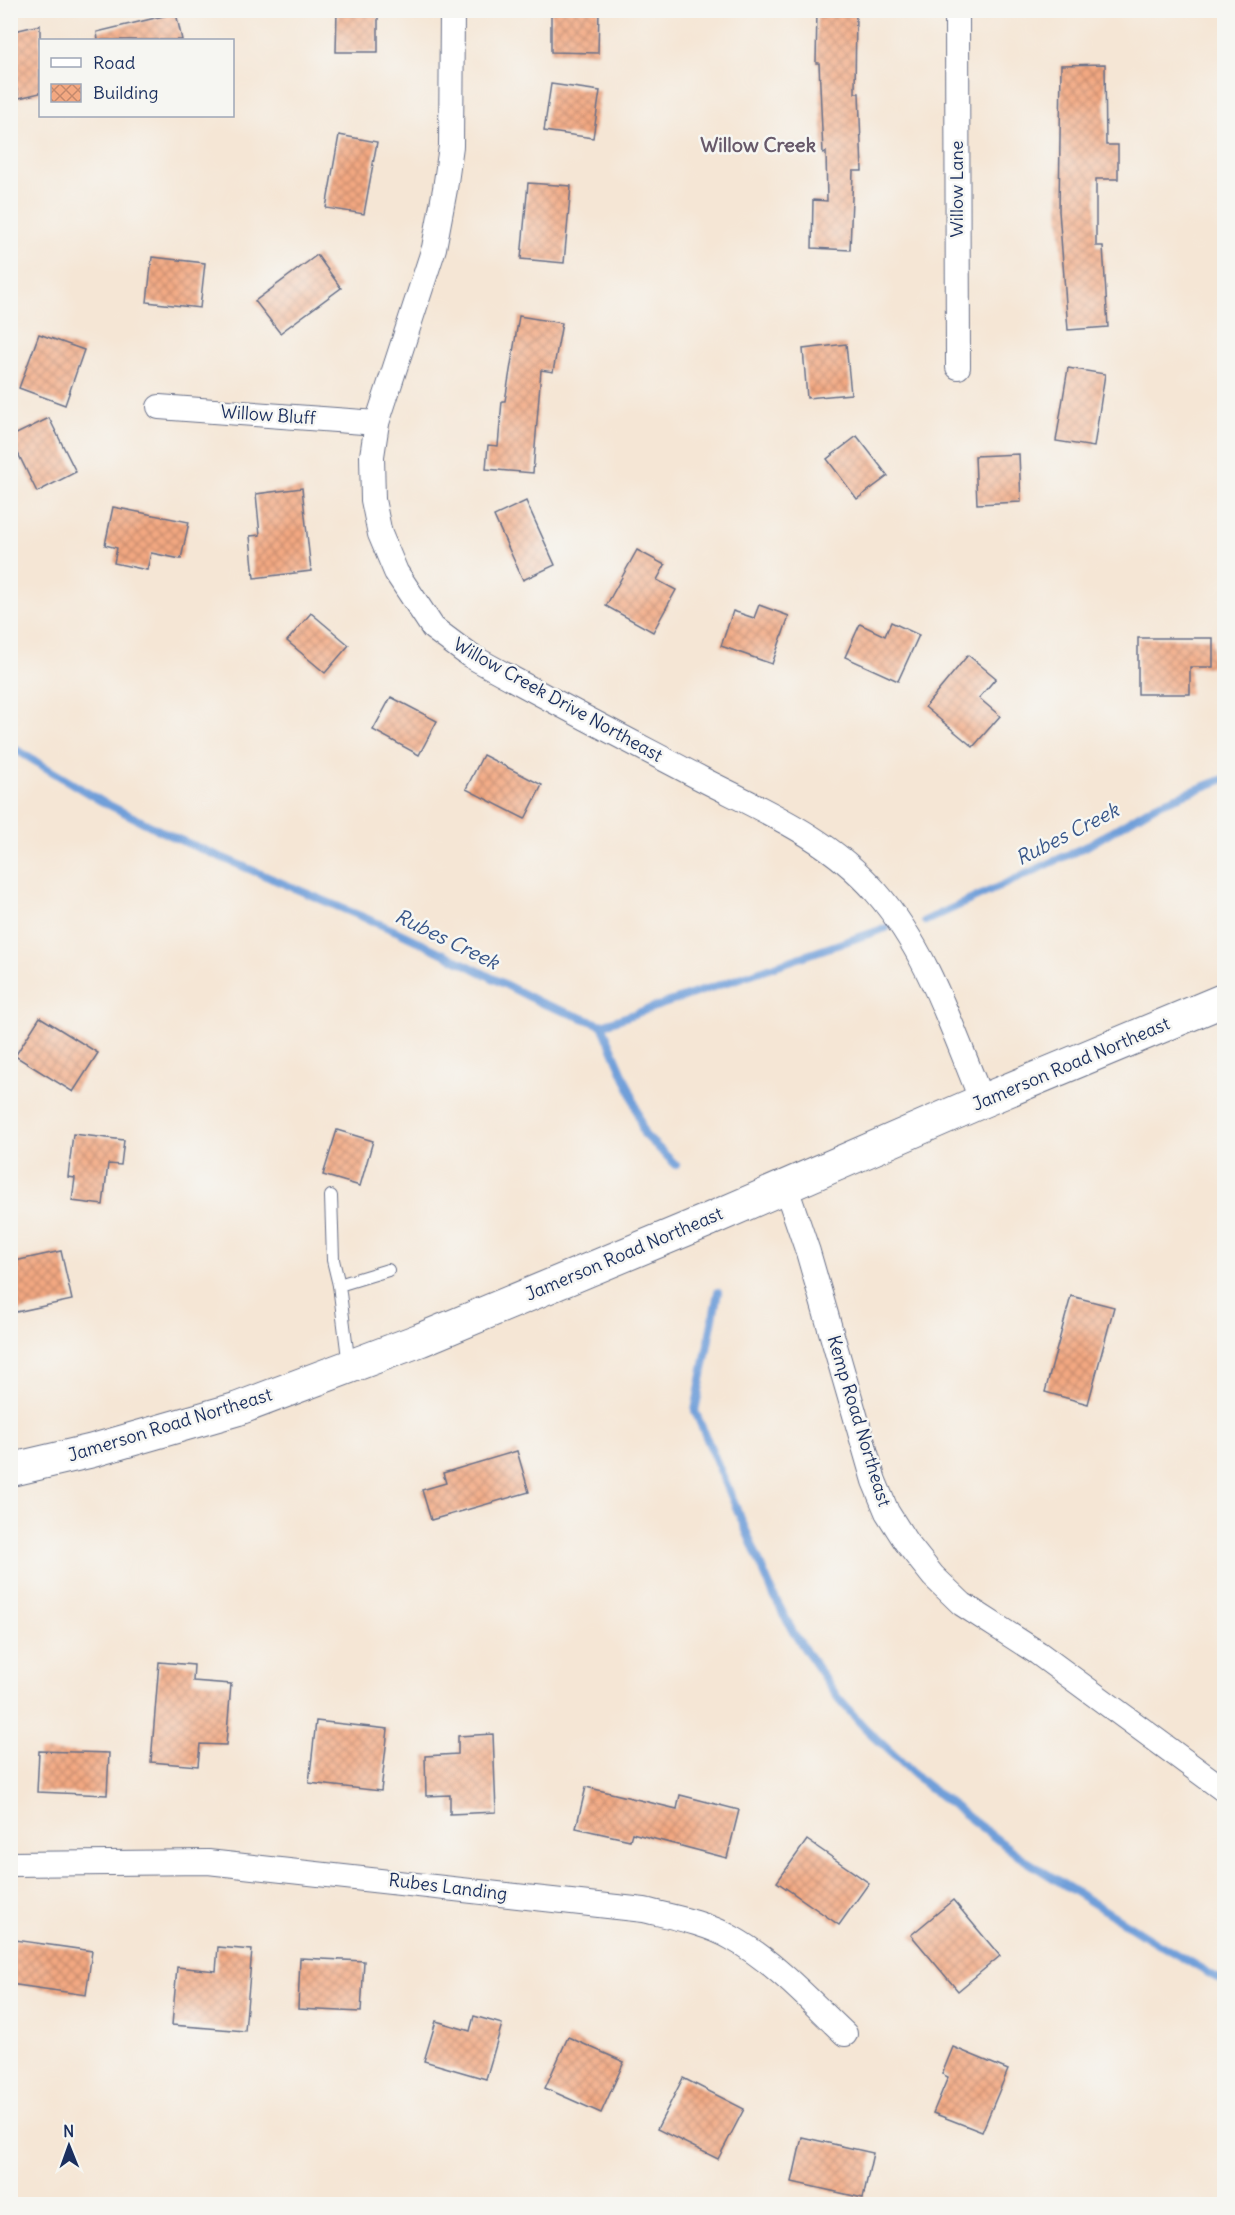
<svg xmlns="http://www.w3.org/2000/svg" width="1235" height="2215" viewBox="0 0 1235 2215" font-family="Delius,sans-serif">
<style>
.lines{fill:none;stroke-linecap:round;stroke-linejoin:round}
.stream{stroke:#6f9fd9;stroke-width:8}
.building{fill:url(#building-cross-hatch)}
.lane-casing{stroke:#676f88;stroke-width:14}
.street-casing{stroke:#676f88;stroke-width:26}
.secondary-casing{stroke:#676f88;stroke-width:35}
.lane{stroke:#fff;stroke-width:12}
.street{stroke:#fff;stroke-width:24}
.secondary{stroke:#fff;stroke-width:33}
.labels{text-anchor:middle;stroke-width:5;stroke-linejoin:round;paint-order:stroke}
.street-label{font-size:18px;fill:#1b2f5e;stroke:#f6f6f2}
.neighbourhood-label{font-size:20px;font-weight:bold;fill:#67596a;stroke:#f6f6f2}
.water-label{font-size:20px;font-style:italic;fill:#385689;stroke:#f6f6f2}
</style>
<defs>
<pattern id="building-cross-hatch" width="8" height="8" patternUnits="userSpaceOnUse" patternTransform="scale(1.5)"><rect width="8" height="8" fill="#f3a881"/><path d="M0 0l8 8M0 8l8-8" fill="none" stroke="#c4896d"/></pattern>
</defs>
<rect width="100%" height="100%" fill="#f6f6f2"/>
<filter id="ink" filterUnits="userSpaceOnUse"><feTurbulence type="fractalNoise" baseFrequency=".0167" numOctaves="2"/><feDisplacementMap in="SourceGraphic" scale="12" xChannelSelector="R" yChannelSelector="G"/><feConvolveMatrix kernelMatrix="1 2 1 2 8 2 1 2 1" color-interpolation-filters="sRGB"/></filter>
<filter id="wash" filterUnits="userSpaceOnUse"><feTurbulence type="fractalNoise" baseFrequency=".008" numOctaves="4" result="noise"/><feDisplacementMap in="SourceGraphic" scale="24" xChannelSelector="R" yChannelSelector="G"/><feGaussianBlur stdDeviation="1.35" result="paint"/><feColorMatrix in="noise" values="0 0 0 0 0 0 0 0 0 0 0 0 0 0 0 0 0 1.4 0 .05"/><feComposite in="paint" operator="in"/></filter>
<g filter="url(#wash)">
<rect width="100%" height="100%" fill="#f5e6d5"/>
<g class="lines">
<g class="stream">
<path d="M 10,746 L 101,801 L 173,837 L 396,931 L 469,966 L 541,1003 L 602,1025 L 886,928"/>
<path d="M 925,921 L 1087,846 L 1156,805 L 1224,779"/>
<path d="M 602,1025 L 632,1095 L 644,1134 L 676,1165"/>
<path d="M 718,1292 L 695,1411 L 774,1596 L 793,1632 L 838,1698 L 865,1728 L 924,1783 L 1020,1857 L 1157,1943 L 1224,1982"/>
</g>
</g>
<g id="blocks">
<g class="building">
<path d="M 337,10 L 378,10 L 378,52 L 336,52 Z"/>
<path d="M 551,10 L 599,10 L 598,53 L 551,52 Z"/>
<path d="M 817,10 L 856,10 L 855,93 L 859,93 L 862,171 L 853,171 L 850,250 L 812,248 L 813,200 L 827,201 L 826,152 L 823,153 L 819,63 L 816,63 Z"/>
<path d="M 176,13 L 182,40 L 98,40 L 97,32 Z"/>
<path d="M 40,25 L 40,93 L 19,98 L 10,62 L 10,32 Z"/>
<path d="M 1105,64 L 1106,145 L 1118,145 L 1118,179 L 1096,179 L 1096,246 L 1103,246 L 1108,327 L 1068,330 L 1059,211 L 1061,65 Z"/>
<path d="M 551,84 L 600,91 L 593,138 L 544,131 Z"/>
<path d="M 339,135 L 377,142 L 364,214 L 326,208 Z"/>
<path d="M 528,183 L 571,186 L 564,263 L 521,259 Z"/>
<path d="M 317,255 L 341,288 L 280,333 L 255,301 Z"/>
<path d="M 152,257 L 205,263 L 200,308 L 147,302 Z"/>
<path d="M 519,316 L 562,323 L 553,372 L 541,370 L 533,473 L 486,469 L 488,445 L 498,446 L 502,401 L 505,401 Z"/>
<path d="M 39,334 L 84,350 L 65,405 L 19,388 Z"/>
<path d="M 846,344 L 851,394 L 807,398 L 803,349 Z"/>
<path d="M 1068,368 L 1105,374 L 1094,447 L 1056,441 Z"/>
<path d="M 49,418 L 76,472 L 37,492 L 10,437 Z"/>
<path d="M 857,436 L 888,476 L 857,499 L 827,459 Z"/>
<path d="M 1019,454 L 1021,502 L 977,504 L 975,456 Z"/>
<path d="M 302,488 L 311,571 L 254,578 L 250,536 L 260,535 L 256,494 Z"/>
<path d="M 526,501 L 555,565 L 523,580 L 494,516 Z"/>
<path d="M 113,507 L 189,522 L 181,559 L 151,553 L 147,570 L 114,563 L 117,548 L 105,545 Z"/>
<path d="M 637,550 L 665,565 L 657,580 L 676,590 L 653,632 L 606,606 Z"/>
<path d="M 759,605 L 789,616 L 772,664 L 721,646 L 733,611 L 754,618 Z"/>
<path d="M 311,613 L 349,645 L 325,673 L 287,641 Z"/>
<path d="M 891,622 L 919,635 L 898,681 L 845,657 L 860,624 L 885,636 Z"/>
<path d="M 1138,638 L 1213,638 L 1213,667 L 1190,667 L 1190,694 L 1138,694 Z"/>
<path d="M 968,655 L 996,678 L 979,698 L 1000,716 L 973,747 L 925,707 Z"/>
<path d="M 391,697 L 437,721 L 419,755 L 373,730 Z"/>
<path d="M 483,755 L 542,785 L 525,819 L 466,789 Z"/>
<path d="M 40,1017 L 98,1053 L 73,1092 L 15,1056 Z"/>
<path d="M 337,1130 L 373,1141 L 360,1186 L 323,1175 Z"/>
<path d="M 73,1134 L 124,1140 L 121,1165 L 108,1164 L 103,1205 L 72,1201 L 75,1178 L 68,1177 Z"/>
<path d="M 61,1251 L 72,1300 L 16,1312 L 10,1286 L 10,1262 Z"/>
<path d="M 1071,1296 L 1114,1307 L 1088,1404 L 1045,1392 Z"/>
<path d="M 517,1451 L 529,1492 L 431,1520 L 422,1490 L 446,1483 L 443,1473 Z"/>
<path d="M 159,1662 L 194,1665 L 193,1681 L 231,1684 L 226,1745 L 200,1744 L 198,1766 L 151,1762 Z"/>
<path d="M 316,1721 L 388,1729 L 381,1791 L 309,1783 Z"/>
<path d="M 493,1734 L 496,1812 L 450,1814 L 450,1795 L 426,1796 L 425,1756 L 458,1754 L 458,1736 Z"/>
<path d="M 39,1751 L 109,1753 L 107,1795 L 37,1792 Z"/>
<path d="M 586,1787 L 677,1809 L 680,1795 L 739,1810 L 727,1858 L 632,1833 L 630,1840 L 576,1828 Z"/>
<path d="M 807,1840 L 869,1883 L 839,1925 L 777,1882 Z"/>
<path d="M 953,1900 L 1000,1956 L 958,1991 L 911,1935 Z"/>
<path d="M 15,1940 L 92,1951 L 86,1995 L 10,1984 Z"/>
<path d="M 218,1947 L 252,1950 L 245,2031 L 172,2025 L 177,1967 L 216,1971 Z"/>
<path d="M 300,1958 L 364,1961 L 361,2012 L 298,2009 Z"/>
<path d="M 474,2016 L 502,2024 L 486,2079 L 424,2061 L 436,2021 L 470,2031 Z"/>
<path d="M 568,2037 L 624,2062 L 601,2113 L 545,2088 Z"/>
<path d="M 953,2047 L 1008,2070 L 982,2132 L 933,2113 L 948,2077 L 942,2074 Z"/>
<path d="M 683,2078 L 744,2109 L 718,2159 L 657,2129 Z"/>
<path d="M 802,2137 L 873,2153 L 863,2198 L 792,2182 Z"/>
</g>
</g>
</g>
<g filter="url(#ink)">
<use href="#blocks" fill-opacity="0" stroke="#676f88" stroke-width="1.5"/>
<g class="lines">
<defs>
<g id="lane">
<path d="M 331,1196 L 333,1260 L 339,1285"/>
<path d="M 349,1366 L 339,1285 L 388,1270"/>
</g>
<g id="street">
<path d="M 452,10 L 451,146 L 445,189 L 434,248 L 377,423 L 372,456 L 373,500 L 380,534 L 396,572 L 433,628 L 469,655 C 546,698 624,738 702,779 C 764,811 828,837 876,892 C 928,951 952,1029 982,1101"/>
<path d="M 957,10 L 958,367"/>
<path d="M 159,407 L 377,423"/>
<path d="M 785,1185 L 808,1252 L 874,1481 L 887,1512 L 906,1542 L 933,1576 L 962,1604 L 1038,1653 L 1224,1790"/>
<path d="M 10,1864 L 208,1862 L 644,1910 C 673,1917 706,1923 732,1938 C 775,1962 810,2001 845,2034"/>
</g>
<path id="secondary" d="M 10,1470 L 91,1451 L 237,1409 L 420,1340 L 706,1221 L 982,1101 L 1224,1000"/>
</defs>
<use href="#lane" class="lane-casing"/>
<use href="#street" class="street-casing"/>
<use href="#secondary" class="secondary-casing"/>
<use href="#lane" class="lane"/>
<use href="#street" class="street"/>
<use href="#secondary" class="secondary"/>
</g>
</g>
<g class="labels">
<g class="street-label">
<text transform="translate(957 189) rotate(-90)" y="6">Willow Lane</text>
<text transform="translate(268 415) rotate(4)" y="6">Willow Bluff</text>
<text transform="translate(558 700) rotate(29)" y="6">Willow Creek Drive Northeast</text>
<text transform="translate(1071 1064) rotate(-23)" y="6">Jamerson Road Northeast</text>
<text transform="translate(624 1254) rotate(-23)" y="6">Jamerson Road Northeast</text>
<text transform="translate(859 1421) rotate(73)" y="6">Kemp Road Northeast</text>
<text transform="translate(170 1425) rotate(-17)" y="6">Jamerson Road Northeast</text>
<text transform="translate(448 1887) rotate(7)" y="6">Rubes Landing</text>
</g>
<g class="neighbourhood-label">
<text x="758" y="152">Willow Creek</text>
</g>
<g class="water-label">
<text transform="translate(1067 834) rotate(-27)" y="7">Rubes Creek</text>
<text transform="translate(447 939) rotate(26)" y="7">Rubes Creek</text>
</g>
</g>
<rect width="1235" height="2215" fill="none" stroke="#f6f6f2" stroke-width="36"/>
<rect x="39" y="39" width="195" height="78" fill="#f6f6f2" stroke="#9ea6b7" stroke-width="1.5"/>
<rect x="51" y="58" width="30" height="9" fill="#ffffff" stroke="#9ea6b7" stroke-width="1.5"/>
<text x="93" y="69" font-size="18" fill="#1b2f5e">Road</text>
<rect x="51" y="84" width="30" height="18" fill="url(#building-cross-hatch)" stroke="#9ea6b7" stroke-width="1.5"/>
<text x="93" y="99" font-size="18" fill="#1b2f5e">Building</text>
<g transform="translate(69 2146) rotate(359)" stroke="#f6f6f2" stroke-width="4.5" paint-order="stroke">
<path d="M0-4.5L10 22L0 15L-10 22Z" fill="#1b2f5e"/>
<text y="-9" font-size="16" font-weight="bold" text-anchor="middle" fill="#1b2f5e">N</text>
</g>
</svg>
